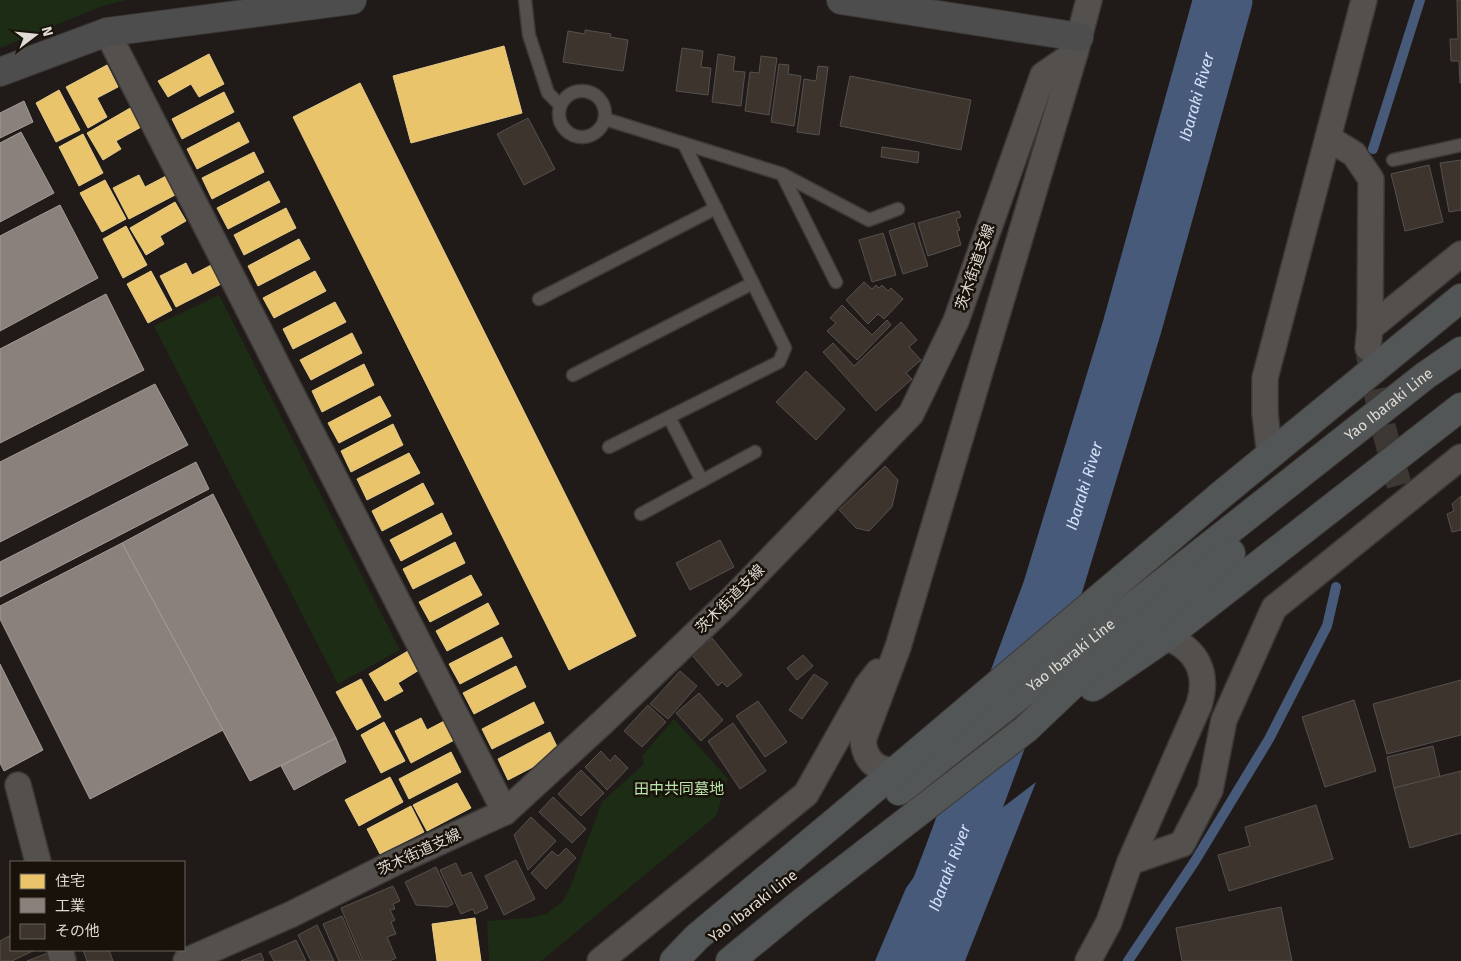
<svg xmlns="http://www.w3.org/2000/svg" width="1461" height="961" viewBox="0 0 1461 961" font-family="'Fira Sans','Noto Sans JP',sans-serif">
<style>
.green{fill:#1d2c15}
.water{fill:#485a79}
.homes{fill:#e9c46a;stroke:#e6cb8a}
.industry{fill:#8a817c;stroke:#a49c96}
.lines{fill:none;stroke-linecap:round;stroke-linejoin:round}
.stream{stroke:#485a79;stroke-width:10}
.river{stroke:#485a79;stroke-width:59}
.building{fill:#3c342d;stroke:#55514e}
.street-tunnel{stroke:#3d3834;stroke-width:25;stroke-dasharray:25 12;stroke-linecap:butt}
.lane-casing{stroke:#3c3836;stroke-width:15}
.street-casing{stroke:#3c3836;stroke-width:28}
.secondary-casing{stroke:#3c3836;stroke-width:30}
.primary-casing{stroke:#3c3836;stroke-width:30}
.lane{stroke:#54504e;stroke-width:12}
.street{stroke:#54504e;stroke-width:25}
.secondary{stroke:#4c4d4c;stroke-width:28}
.primary{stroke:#525656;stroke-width:28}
.labels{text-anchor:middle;stroke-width:5;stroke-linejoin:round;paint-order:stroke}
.street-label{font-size:15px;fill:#dfdad4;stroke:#19120b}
.park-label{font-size:15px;fill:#bae5aa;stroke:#19120b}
.water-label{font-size:16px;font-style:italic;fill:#d3e0f9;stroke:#19120b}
</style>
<rect width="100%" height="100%" fill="#201b18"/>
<g class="green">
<path d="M 0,0 L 128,0 L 102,6 L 0,48 Z"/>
<path d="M 219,295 L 400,650 L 338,684 L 154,326 Z"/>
<path d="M 674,719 L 728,779 L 716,816 L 541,961 L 489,961 L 487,921 L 529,918 L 546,914 L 562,902 L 571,885 L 602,802 L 644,764 L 642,756 Z"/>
</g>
<path class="water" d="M 1036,782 L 965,961 L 875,961 L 906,888 L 914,877 L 919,886 L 976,840 L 972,831 Z"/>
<g class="homes">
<path d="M 504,46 L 522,113 L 411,143 L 393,76 Z"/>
<path d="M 209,54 L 224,84 L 199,97 L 191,84 L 168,97 L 158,81 Z"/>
<path d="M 107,65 L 118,87 L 97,98 L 107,117 L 88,128 L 66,87 Z"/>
<path d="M 360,83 L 636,636 L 569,670 L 293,117 Z"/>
<path d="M 59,90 L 80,130 L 56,142 L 36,103 Z"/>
<path d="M 224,92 L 234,112 L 182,139 L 172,119 Z"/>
<path d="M 132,107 L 143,126 L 116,141 L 121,149 L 103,160 L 87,133 Z"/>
<path d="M 239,122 L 249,142 L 197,169 L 187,149 Z"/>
<path d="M 83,134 L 103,173 L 79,186 L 59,147 Z"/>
<path d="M 254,152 L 264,172 L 212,199 L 202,178 Z"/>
<path d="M 139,175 L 145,187 L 168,175 L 177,194 L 129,219 L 113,188 Z"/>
<path d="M 105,180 L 126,219 L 102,232 L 80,193 Z"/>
<path d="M 269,181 L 280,202 L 228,229 L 217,208 Z"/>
<path d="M 175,202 L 186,221 L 160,236 L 164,244 L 146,255 L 130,228 Z"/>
<path d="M 286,208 L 296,228 L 244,255 L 234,235 Z"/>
<path d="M 126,226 L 147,265 L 123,278 L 103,239 Z"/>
<path d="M 299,239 L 310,259 L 258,286 L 248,266 Z"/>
<path d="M 186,263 L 192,275 L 215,263 L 225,282 L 176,307 L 160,276 Z"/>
<path d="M 151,271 L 172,310 L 148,323 L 127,284 Z"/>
<path d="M 315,271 L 326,291 L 274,318 L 263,298 Z"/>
<path d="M 335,302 L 346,322 L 293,349 L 283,329 Z"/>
<path d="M 352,333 L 362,353 L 311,380 L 300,360 Z"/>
<path d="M 364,364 L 374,385 L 322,412 L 312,391 Z"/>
<path d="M 380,396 L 391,416 L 339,443 L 328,423 Z"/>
<path d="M 393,424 L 403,445 L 351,472 L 341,451 Z"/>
<path d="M 409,453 L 420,473 L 367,500 L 357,479 Z"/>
<path d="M 423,483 L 434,504 L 382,531 L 372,511 Z"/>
<path d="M 442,513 L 452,534 L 401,561 L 390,540 Z"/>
<path d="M 455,542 L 465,563 L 413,589 L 403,569 Z"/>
<path d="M 471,575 L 482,595 L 430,622 L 419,602 Z"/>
<path d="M 488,603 L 499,624 L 447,651 L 436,631 Z"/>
<path d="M 502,637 L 512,657 L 460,684 L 449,664 Z"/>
<path d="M 413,648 L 424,667 L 398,683 L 403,691 L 385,701 L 369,674 Z"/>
<path d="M 516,666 L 526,687 L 474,714 L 463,693 Z"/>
<path d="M 361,679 L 381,717 L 357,730 L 336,692 Z"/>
<path d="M 534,702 L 544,723 L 492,749 L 482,729 Z"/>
<path d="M 421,718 L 427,730 L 450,718 L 460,737 L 411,763 L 395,731 Z"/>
<path d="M 384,722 L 405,761 L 381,773 L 361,735 Z"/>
<path d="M 550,732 L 560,753 L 508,780 L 498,759 Z"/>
<path d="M 451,752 L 461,772 L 409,799 L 399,779 Z"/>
<path d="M 390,777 L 403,802 L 359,826 L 345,800 Z"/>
<path d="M 457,783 L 471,808 L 427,831 L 413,805 Z"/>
<path d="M 411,806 L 424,832 L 380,854 L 367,829 Z"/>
<path d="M 475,918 L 481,961 L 437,961 L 432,924 Z"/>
</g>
<g class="industry">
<path d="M 24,101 L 33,122 L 0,138 L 0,113 Z"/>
<path d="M 21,132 L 54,193 L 0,222 L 0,143 Z"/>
<path d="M 60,205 L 98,278 L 0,331 L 0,236 Z"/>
<path d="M 106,294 L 144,370 L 0,443 L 0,349 Z"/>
<path d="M 155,384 L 188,445 L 0,542 L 0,462 Z"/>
<path d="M 196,462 L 209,489 L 0,597 L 0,562 Z"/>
<path d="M 213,494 L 336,738 L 250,781 L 122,543 Z"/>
<path d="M 122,543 L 223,730 L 90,799 L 0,619 L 0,606 Z"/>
<path d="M 0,664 L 43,750 L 4,771 L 0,763 Z"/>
<path d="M 336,738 L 346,762 L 294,790 L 281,766 Z"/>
</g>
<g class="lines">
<g class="stream">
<path d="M 1373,149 L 1420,0"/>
<path d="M 1128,961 L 1195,861 L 1269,739 L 1327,626 L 1336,587"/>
</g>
<path class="river" id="s1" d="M 913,961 L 952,860 L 1052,590 L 1132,327 L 1223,0"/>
</g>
<g class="building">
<path d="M 1457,0 L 1461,0 L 1461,83 L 1460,83 L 1459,61 L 1451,61 L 1450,39 L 1458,39 Z"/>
<path d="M 585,30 L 611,34 L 610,37 L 628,40 L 623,71 L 563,62 L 568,31 L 585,34 Z"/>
<path d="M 682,48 L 703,51 L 701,67 L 711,68 L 708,95 L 676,91 Z"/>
<path d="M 718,54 L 735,57 L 733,71 L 745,72 L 741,106 L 712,102 Z"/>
<path d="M 761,56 L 777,58 L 769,115 L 745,111 L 750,72 L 759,73 Z"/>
<path d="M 779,64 L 789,65 L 788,74 L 801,76 L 794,126 L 771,122 Z"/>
<path d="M 818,66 L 828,67 L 819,135 L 797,132 L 804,79 L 816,81 Z"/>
<path d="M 850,76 L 971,100 L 961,150 L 840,126 Z"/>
<path d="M 528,118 L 555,169 L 524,185 L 497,134 Z"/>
<path d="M 882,147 L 919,152 L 918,163 L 881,157 Z"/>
<path d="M 1461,160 L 1461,210 L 1449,212 L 1440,163 Z"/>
<path d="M 1429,165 L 1443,222 L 1405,231 L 1391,174 Z"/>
<path d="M 959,211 L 961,217 L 956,219 L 960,230 L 957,231 L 961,245 L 928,256 L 918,223 Z"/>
<path d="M 914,223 L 928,266 L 903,274 L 889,231 Z"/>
<path d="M 883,233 L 896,275 L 872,282 L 859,240 Z"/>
<path d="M 864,282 L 872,289 L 876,285 L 879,288 L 882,285 L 888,291 L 891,288 L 903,299 L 884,319 L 878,314 L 868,324 L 846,300 Z"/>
<path d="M 842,305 L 872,335 L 887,320 L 891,325 L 857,360 L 827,331 L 836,323 L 830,318 Z"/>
<path d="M 901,322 L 917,340 L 909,347 L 921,360 L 906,373 L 912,379 L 876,411 L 823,352 L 833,343 L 854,366 Z"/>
<path d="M 806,371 L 845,409 L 816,440 L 776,402 Z"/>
<path d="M 885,466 L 898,480 L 892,507 L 869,531 L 856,528 L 839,510 Z"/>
<path d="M 1461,496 L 1461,530 L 1452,532 L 1447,514 L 1454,511 L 1452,504 Z"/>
<path d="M 720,540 L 734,567 L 690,590 L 676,563 Z"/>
<path d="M 712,638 L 742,675 L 727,687 L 722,682 L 718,686 L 692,655 Z"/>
<path d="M 803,655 L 813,666 L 797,680 L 787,668 Z"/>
<path d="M 680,671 L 697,686 L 668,719 L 650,704 Z"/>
<path d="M 814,674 L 828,683 L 802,719 L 789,710 Z"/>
<path d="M 1461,680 L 1461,735 L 1387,754 L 1373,704 Z"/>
<path d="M 699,693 L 723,720 L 701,741 L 676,713 Z"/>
<path d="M 1354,700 L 1376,771 L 1325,787 L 1302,717 Z"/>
<path d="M 758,701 L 787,742 L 765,757 L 736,716 Z"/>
<path d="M 648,705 L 666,722 L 642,747 L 624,731 Z"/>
<path d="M 733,723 L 766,771 L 740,789 L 708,741 Z"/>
<path d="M 1433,746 L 1440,777 L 1394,788 L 1387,757 Z"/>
<path d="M 601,751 L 610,761 L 615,755 L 628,768 L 607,790 L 585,767 Z"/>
<path d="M 581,770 L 604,793 L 581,816 L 558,794 Z"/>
<path d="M 1461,771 L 1461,833 L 1410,848 L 1394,788 Z"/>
<path d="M 553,797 L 586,829 L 572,843 L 539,812 Z"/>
<path d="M 1316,805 L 1333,859 L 1229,891 L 1218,855 L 1250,846 L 1245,827 Z"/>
<path d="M 531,817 L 556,841 L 528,870 L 514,835 Z"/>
<path d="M 566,848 L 576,858 L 546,889 L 531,873 L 552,851 L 558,856 Z"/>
<path d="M 516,860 L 535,899 L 504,915 L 485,876 Z"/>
<path d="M 456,863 L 462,876 L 471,872 L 488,908 L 475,914 L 473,909 L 461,914 L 440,870 Z"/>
<path d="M 436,867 L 453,904 L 447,907 L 416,905 L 405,882 Z"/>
<path d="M 393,886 L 400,901 L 393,904 L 395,909 L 390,910 L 395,920 L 391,922 L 396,934 L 387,937 L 396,958 L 390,961 L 363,961 L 341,908 Z"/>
<path d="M 1281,907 L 1292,961 L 1182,961 L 1176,928 Z"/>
<path d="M 342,916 L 361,961 L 339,961 L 323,924 Z"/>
<path d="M 317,925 L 334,961 L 311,961 L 298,935 Z"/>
<path d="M 11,935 L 11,950 L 35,950 L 12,961 L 0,961 L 0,941 Z"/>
<path d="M 296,940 L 306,961 L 274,961 L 269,952 Z"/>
<path d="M 83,950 L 109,950 L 113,961 L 87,961 Z"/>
<path d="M 48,953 L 50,961 L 27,961 Z"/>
<path d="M 261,953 L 264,961 L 241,961 Z"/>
</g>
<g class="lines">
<path class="street-tunnel" d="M 1368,353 L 1383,426 L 1404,503"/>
<defs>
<g id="lane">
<path d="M 525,0 L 529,35 L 548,93 L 560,105"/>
<circle cx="582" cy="114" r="23"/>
<path d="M 605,119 L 782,174 L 869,220 L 898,209"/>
<path d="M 1393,160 L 1461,145"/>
<path d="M 782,174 L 836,282"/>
<path d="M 539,299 L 716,208"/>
<path d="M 573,375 L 753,283"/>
<path d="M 669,417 L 702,481"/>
<path d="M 609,447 L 779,362 L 785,348 L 684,144"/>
<path d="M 641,514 L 755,452"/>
</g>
<g id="street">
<path d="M 107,32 L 505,812"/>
<path d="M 1328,138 L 1354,154 L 1371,179 L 1370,328 L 1368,348"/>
<path d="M 1370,328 L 1461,254"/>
<path d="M 1270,456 L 1265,414 L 1265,378 L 1364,0"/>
<path d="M 895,771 C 875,770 865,760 863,740 L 898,647 L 1075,53 L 1089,0"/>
<path d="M 18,785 L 38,862"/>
<path d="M 1130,862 L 1182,844 L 1210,790 L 1224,720 L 1274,608 L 1461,457"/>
<path d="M 60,950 L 63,961"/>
<path d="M 186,961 L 292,914 L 398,861 L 505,812 L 602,723 L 726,605 L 911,414 L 956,321 L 1043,75 L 1075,53"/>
<path d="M 600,961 L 806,794 L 867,686 L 878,672"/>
<path d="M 1088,961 L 1109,922 L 1130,862 L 1199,705 C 1209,673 1197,649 1166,637"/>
</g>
<g id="secondary">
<path d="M 841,0 L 1079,37"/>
<path d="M 0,72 L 107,32 L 352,0"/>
</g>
<g id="primary">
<path d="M 1093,687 L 1166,637 L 1461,407"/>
<path id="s2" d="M 899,791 L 1426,375 L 1461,351"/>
<path d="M 674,961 L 697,937 L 842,816 L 1221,495 L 1461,298"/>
<path d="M 730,961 L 801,903 L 1026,729 L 1087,671 L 1231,553"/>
</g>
</defs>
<use href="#lane" class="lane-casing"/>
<use href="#street" class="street-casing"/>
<use href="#secondary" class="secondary-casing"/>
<use href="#primary" class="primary-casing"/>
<use href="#lane" class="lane"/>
<use href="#street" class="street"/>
<use href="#secondary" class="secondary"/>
<use href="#primary" class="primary"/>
</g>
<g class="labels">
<g class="street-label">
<text transform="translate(975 267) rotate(-71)" y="5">茨木街道支線</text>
<text dy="5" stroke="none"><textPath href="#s2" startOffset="624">Yao Ibaraki Line</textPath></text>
<text transform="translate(730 599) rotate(-45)" y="5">茨木街道支線</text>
<text dy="5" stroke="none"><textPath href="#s2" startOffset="219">Yao Ibaraki Line</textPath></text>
<text transform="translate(419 852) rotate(-25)" y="5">茨木街道支線</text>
<text transform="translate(753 906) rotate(-38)" y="5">Yao Ibaraki Line</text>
</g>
<g class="park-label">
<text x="679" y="794">田中共同墓地</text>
</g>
<g class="water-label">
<text dy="6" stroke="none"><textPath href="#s1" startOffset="910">Ibaraki River</textPath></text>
<text dy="6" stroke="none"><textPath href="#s1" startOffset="505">Ibaraki River</textPath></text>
<text dy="6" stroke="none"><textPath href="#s1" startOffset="100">Ibaraki River</textPath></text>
</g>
</g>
<rect x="10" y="861" width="175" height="90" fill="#19120b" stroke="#68625b"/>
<rect x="20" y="874" width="25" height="15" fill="#e9c46a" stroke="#68625b"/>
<text x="55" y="886" font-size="15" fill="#dfdad4">住宅</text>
<rect x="20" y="898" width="25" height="15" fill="#8a817c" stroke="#68625b"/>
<text x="55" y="911" font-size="15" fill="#dfdad4">工業</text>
<rect x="20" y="924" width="25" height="15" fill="#3c342d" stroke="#68625b"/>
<text x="55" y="936" font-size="15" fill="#dfdad4">その他</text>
<g transform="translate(35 35) rotate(74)" stroke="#19120b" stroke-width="4" paint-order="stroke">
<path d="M0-4L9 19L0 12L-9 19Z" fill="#dfdad4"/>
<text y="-8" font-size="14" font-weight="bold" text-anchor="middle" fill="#dfdad4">N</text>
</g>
</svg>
